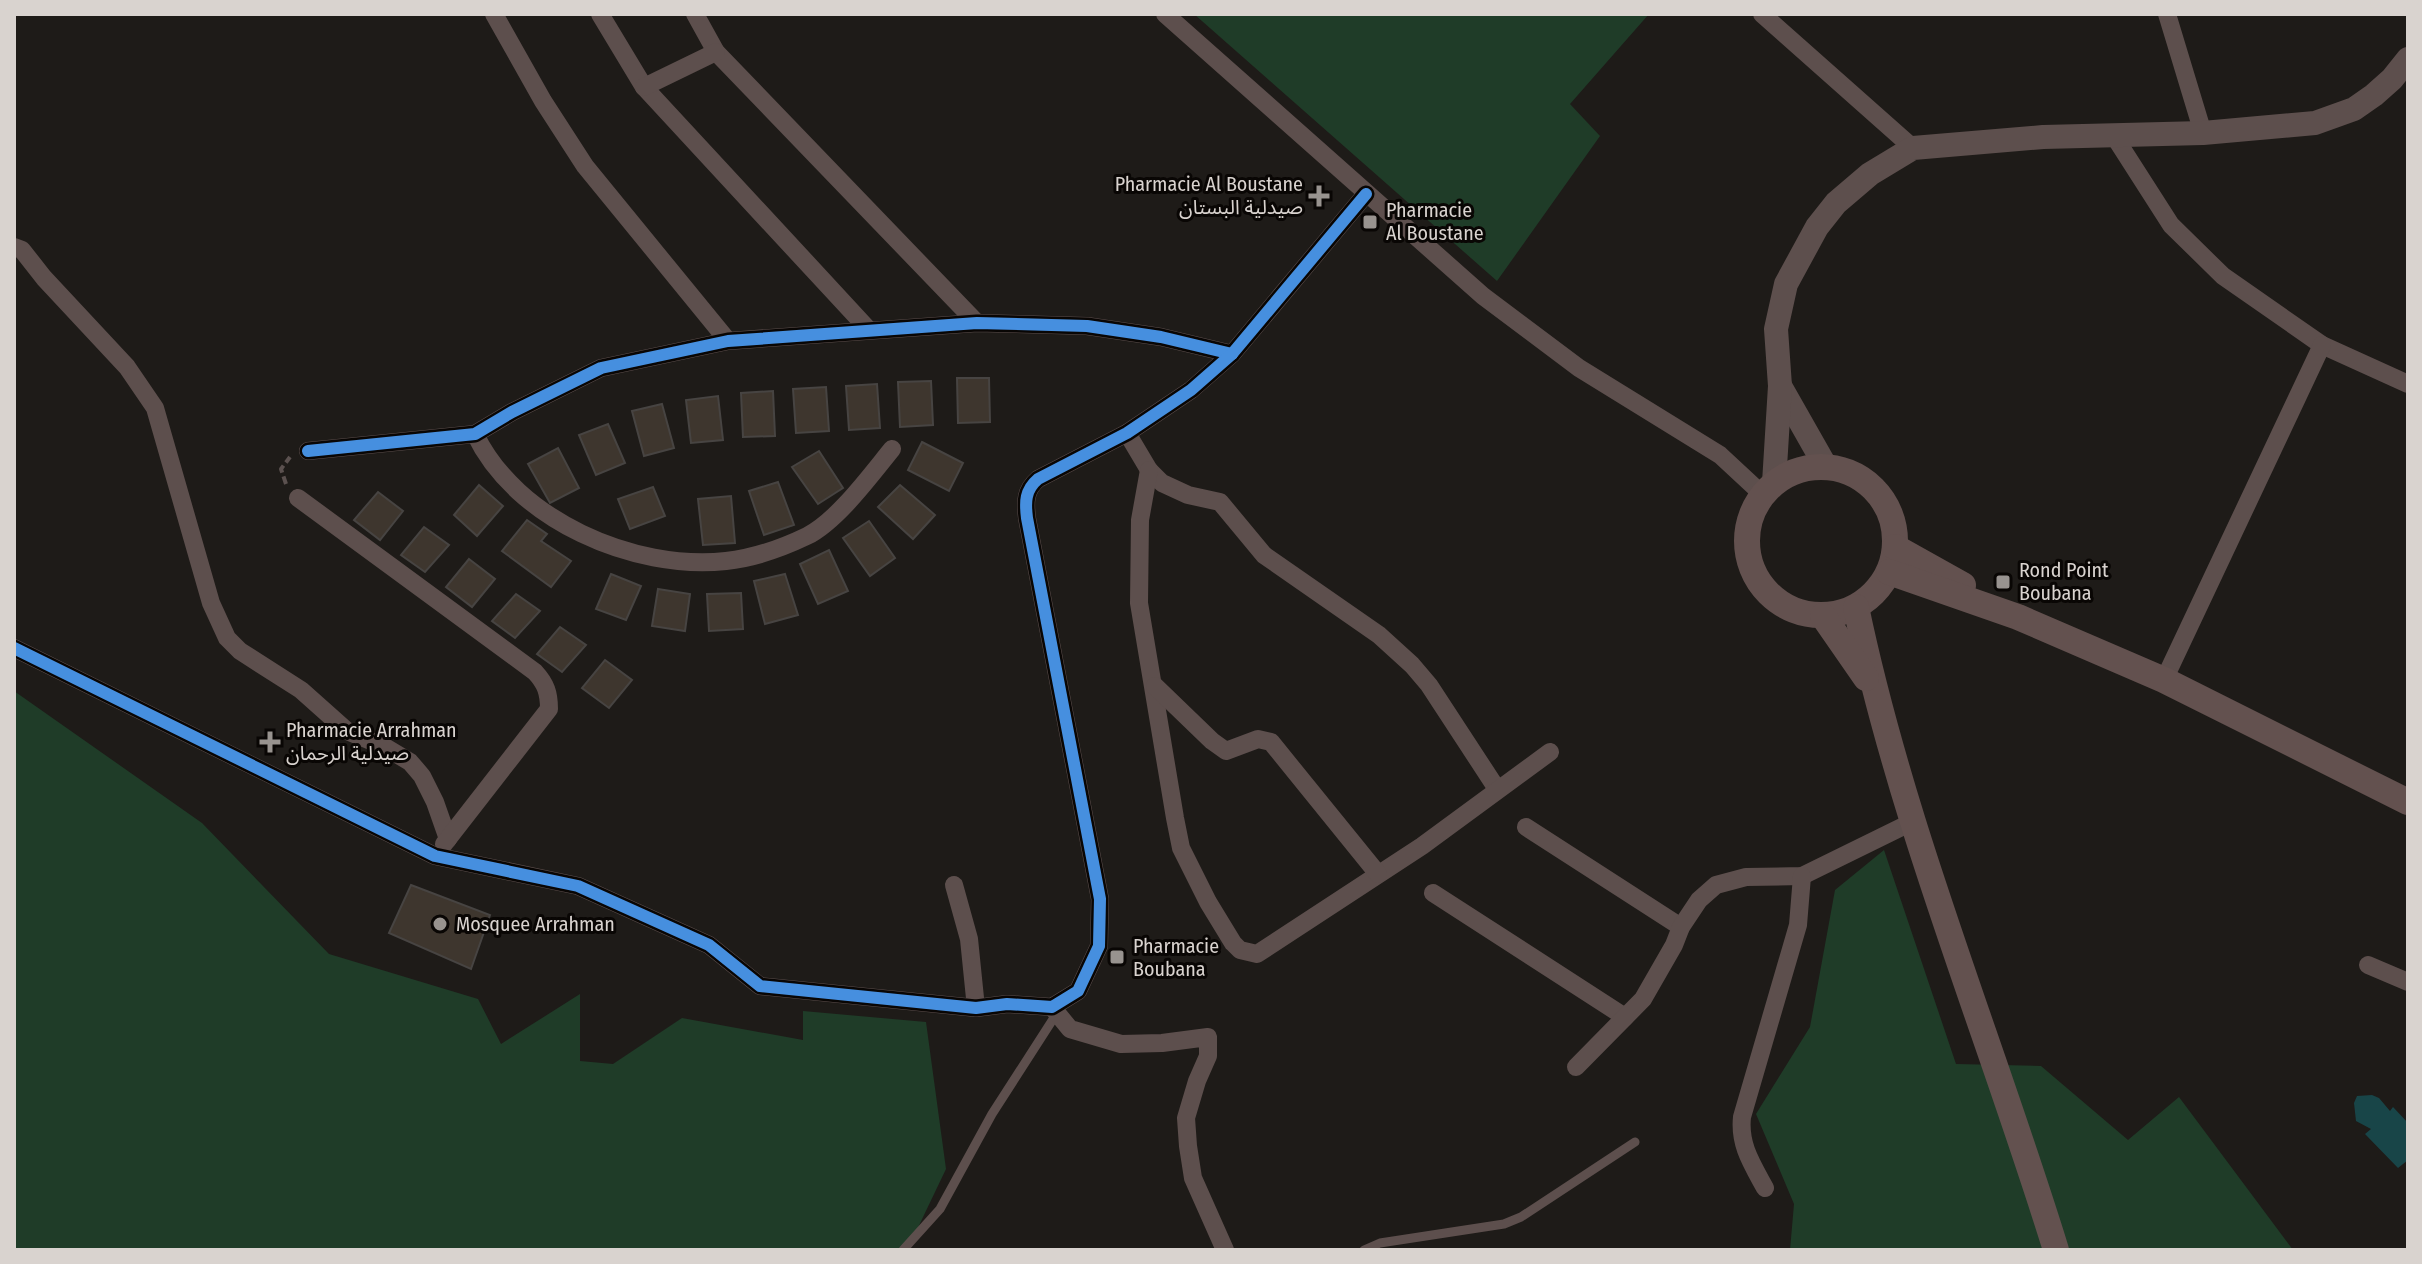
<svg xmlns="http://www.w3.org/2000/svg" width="2422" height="1264" viewBox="0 0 2422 1264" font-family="'Fira Sans Condensed','Noto Sans Arabic',sans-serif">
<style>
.green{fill:#1f3c28}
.water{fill:#184548}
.building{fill:#3e362e;stroke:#474442;stroke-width:2}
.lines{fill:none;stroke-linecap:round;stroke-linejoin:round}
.path{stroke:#5b514f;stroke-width:4;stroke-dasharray:8 4;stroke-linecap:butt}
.service{stroke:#5d4f4d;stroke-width:9}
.minor{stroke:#5d4f4d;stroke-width:18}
.tertiary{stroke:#5d4f4d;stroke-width:24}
.secondary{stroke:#63514f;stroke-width:26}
.cycleway-casing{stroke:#090604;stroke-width:17}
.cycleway{stroke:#468fdf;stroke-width:12}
.poi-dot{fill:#98938f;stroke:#090604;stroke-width:3}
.labels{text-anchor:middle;stroke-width:6;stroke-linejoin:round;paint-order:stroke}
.poi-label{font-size:20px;fill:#d9d3cf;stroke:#090604;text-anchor:start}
</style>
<rect width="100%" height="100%" fill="#1e1b18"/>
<g class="green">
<path d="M 1194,14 L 1649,14 L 1570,104 L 1600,136 L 1497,281 Z"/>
<path d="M 14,691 L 202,823 L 329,954 L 478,999 L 501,1044 L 580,994 L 580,1061 L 613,1064 L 682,1018 L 803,1040 L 803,1011 L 926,1022 L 946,1169 L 913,1238 L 897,1250 L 14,1250 Z"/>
<path d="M 1884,850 L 1956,1064 L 2041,1066 L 2128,1140 L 2179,1097 L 2293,1250 L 1790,1250 L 1794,1204 L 1756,1114 L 1810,1027 L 1835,890 Z"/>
</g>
<path class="water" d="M 2372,1095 L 2379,1098 L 2390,1111 L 2393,1107 L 2408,1123 L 2408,1160 L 2398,1168 L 2365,1134 L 2371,1129 L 2356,1121 L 2354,1103 L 2357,1096 Z"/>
<g class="building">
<path d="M 957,378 L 989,378 L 990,422 L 958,423 Z"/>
<path d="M 931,381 L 933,425 L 900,427 L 898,382 Z"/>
<path d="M 877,384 L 880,428 L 849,430 L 846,386 Z"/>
<path d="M 826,387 L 829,431 L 796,433 L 793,389 Z"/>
<path d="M 773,391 L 775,436 L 743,437 L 741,393 Z"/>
<path d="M 718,396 L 723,440 L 691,443 L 686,400 Z"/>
<path d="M 662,404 L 674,448 L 644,456 L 632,411 Z"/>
<path d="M 608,424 L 625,463 L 596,475 L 579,435 Z"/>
<path d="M 922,442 L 963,463 L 949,491 L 908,470 Z"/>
<path d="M 558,448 L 579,488 L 550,503 L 528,464 Z"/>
<path d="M 819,451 L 843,488 L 818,504 L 792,467 Z"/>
<path d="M 778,482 L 794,525 L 764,535 L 749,491 Z"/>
<path d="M 479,485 L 503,506 L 477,536 L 454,515 Z"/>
<path d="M 900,485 L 935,515 L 913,539 L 878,507 Z"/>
<path d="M 653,487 L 665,516 L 630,529 L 618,499 Z"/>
<path d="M 378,492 L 403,511 L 380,540 L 354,520 Z"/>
<path d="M 731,496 L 735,543 L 703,545 L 698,499 Z"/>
<path d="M 527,520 L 547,534 L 541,541 L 571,561 L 551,587 L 502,551 Z"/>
<path d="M 869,521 L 895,558 L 870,576 L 843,538 Z"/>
<path d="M 424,527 L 449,545 L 425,572 L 401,555 Z"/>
<path d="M 829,550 L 848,591 L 818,604 L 800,564 Z"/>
<path d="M 469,559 L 495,579 L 472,607 L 446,587 Z"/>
<path d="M 611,574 L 641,586 L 626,620 L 596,609 Z"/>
<path d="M 785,574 L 798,615 L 765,624 L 754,581 Z"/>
<path d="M 658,589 L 690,594 L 685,631 L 652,626 Z"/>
<path d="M 741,593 L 743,629 L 709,631 L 707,594 Z"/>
<path d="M 516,594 L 540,611 L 515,638 L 492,621 Z"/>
<path d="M 560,627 L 586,645 L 562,672 L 537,654 Z"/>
<path d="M 605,660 L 632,680 L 609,708 L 582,688 Z"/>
<path d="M 411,885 L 490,915 L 471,969 L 389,933 Z"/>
</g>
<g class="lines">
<path class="path" d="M 286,484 L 281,469 L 290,457"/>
<g class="service">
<path d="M 903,1250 L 940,1209 L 992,1114 L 1057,1013"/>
<path d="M 1364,1250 L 1380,1243 L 1504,1224 L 1521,1217 L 1635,1142"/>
</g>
<g class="minor">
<path d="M 494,14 L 543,101 L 585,166 L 728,341"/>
<path d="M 600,14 L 644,87 L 868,329"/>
<path d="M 695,14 L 716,52 L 977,323"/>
<path d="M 1165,14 L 1483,296 L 1579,368 L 1720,455 L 1762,494"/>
<path d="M 1762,14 L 1913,148"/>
<path d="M 2167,14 L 2203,133"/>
<path d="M 644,87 L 716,52"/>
<path d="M 2114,136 L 2171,225 L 2223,276 L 2322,345 L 2408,384"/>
<path d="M 14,247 L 22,250 L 44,278 L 127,367 L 155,408 L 211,603 L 227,638 L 240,651 L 301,690 L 347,731 L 385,747 L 410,762 L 422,776 L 435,802 L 448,839"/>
<path d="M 1127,433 L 1149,470 L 1162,483 L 1188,495 L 1220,502 L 1264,555 L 1379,635 L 1412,665 L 1429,685 L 1497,789"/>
<path d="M 475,434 C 516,520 634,571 726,561 C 754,558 782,548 807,536 C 837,521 870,476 892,449"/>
<path d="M 308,451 L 475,434 L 512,412 L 601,368 L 728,341 L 977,323 L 1087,326 L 1161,337 L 1232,354"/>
<path d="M 1149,470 L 1140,520 L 1139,603 L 1175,818 L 1181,848 L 1208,902 L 1233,943 L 1240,950 L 1257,954 L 1422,846 L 1550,752"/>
<path d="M 298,498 L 535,672 C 546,684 549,693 549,709 L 444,844"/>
<path d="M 14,648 L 435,856 L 578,886 L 709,945 L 760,986 L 976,1008 L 1007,1004 L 1052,1007 L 1078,991 L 1099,946 L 1100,899 L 1027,518 C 1025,502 1025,490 1038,479 L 1127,433 L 1191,390 L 1232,354 L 1366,194"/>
<path d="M 2164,680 L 2322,345"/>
<path d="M 1155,686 L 1212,741 L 1226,751 L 1258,739 L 1271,742 L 1378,874"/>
<path d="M 1526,827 L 1681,927"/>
<path d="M 954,885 L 969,939 L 976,1008"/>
<path d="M 1433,893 L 1625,1017"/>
<path d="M 2368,965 L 2408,982"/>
<path d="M 1052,1007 L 1070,1029 L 1121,1044 L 1162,1043 L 1208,1037 L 1208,1056 L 1197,1081 L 1186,1118 L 1188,1146 L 1193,1178 L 1225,1250"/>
<path d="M 1576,1067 L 1643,999 L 1674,945 L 1681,927 L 1699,900 L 1716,885 L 1746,877 L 1802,876 L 1914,821"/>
<path d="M 1765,1188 C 1752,1164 1739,1145 1742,1117 L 1798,925 L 1802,876"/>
</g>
<g class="tertiary">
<path d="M 1780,386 L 1826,467"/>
<path d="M 1774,483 L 1780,386 L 1776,329 L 1786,284 L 1817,227 L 1836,203 L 1870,174 L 1913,148 L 2043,137 L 2203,133 L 2315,123 L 2354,109 L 2374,95 L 2392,79 L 2408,59"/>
</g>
<g class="secondary">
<circle cx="1821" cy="541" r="74"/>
<path d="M 1895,547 L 1963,585"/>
<path d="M 1889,572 L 2018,617 L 2164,680 L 2408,802"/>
<path d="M 1856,607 C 1902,827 1990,1036 2056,1250"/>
<path d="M 1823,616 L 1866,678"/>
</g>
<defs>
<g id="cycleway">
<path d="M 308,451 L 475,434 L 512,412 L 601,368 L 728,341 L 977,323 L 1087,326 L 1161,337 L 1232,354"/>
<path d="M 14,648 L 435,856 L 578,886 L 709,945 L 760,986 L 976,1008 L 1007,1004 L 1052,1007 L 1078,991 L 1099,946 L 1100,899 L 1027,518 C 1025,502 1025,490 1038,479 L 1127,433 L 1191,390 L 1232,354 L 1366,194"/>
</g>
</defs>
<use href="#cycleway" class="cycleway-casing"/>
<use href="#cycleway" class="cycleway"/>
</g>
<g class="poi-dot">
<path d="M1315 184h8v8h8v8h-8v8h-8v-8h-8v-8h8z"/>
<rect x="1362" y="214" width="16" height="16" rx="4"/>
<rect x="1995" y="574" width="16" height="16" rx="4"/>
<path d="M266 730h8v8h8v8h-8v8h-8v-8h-8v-8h8z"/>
<circle cx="440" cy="924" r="8"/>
<rect x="1109" y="949" width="16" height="16" rx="4"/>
</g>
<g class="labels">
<g class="poi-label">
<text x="1303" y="191" text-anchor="end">Pharmacie Al Boustane<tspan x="1303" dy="23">صيدلية البستان</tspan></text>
<text x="1386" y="217">Pharmacie<tspan x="1386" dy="23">Al Boustane</tspan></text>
<text x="2019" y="577">Rond Point<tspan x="2019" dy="23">Boubana</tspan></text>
<text x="286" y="737">Pharmacie Arrahman<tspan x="286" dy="23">صيدلية الرحمان</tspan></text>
<text x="456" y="931">Mosquee Arrahman</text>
<text x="1133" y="953">Pharmacie<tspan x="1133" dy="23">Boubana</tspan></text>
</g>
</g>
<rect width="2422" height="1264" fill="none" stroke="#d9d3cf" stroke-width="32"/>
</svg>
